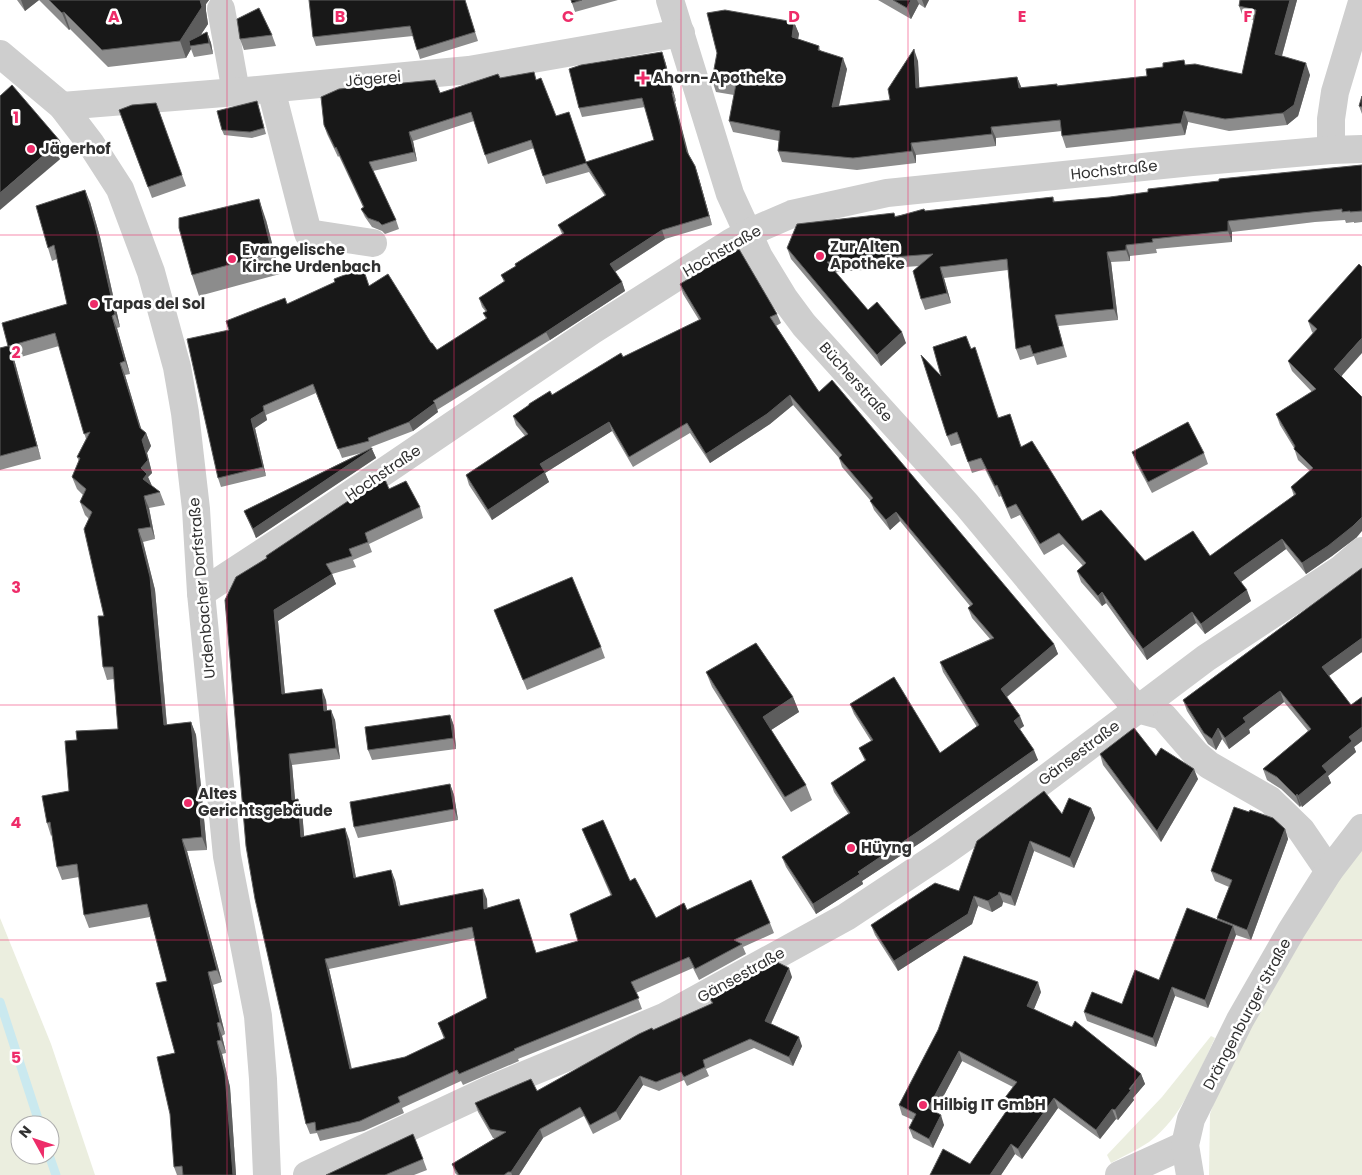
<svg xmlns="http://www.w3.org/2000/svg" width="1362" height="1175" viewBox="0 0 1362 1175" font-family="Poppins,sans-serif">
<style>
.green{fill:#ebeedf;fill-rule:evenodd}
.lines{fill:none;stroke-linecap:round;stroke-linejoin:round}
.stream{stroke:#cae9ef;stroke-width:9}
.minor{stroke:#cecece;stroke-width:28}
.wall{fill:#8c8c8c;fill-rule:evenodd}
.shaded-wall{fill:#5d5d5d}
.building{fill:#181818;stroke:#5d5d5d;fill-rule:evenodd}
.grid{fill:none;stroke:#ee2c69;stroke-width:1;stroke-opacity:0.55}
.poi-dot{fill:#ee2c69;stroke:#fff;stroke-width:2}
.labels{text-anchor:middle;stroke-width:5;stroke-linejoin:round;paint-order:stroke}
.poi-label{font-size:15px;font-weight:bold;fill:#313131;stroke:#fff;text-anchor:start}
.street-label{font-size:15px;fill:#313131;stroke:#fff}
.grid-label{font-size:16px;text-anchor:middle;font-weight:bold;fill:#ee2c69;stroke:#fff;stroke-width:5;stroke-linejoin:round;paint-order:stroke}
</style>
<rect width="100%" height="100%" fill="#fff"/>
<g class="green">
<path d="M 1362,836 L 1362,1175 L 1209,1175 L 1210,1114 L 1227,1065 Z"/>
<path d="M 0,918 L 51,1044 L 95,1175 L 0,1175 ZM 20,1125 L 50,1125 L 50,1155 L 20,1155 Z"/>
<path d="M 1211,1036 L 1215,1038 C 1198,1074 1182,1118 1149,1142 C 1137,1150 1123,1156 1111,1163 L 1107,1155 L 1162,1097 Z"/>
</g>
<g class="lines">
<g class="stream">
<path d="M 0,1002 L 40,1125"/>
<path d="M 49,1155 L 56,1175"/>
</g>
<g class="minor">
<path d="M 670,0 L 730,194 L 759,257 L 784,298 L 804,325 L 967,505 L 1137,709 L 1163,716 L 1196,754 L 1209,765 L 1270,800 L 1301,830 L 1329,871"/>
<path d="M 221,9 L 236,92"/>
<path d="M 0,54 L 62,106 L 91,144 L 120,189 L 151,272 L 177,367 L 185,413 L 196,509 L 201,593 L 227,856 L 258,1016 L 263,1079 L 267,1175"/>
<path d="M 271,89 L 308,233 L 373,243"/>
<path d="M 62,106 L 236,92 L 469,70 L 681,33"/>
<path d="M 1331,150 L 1331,119 L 1335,92 L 1362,2"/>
<path d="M 201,593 L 323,513 L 593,330 L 730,243 L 748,233 L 792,214 L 887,193 L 1192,162 L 1331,150 L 1362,149"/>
<path d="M 307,1175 L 491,1089 L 664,1017 L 846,917 L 944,852 L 1016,801 L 1206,658 L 1341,569 L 1362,551"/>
<path d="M 1119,1175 L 1185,1145"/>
<path d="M 1190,1175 L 1185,1145 L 1191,1119 L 1240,1020 L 1291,931 L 1329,871 L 1362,828"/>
</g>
</g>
<g class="wall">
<path d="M 17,0 L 209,0 L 206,4 L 206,11 L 208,24 L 200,36 L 207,32 L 211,43 L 213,54 L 194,57 L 191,49 L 186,58 L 108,67 L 70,29 L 69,30 L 39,0 L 25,11 Z"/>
<path d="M 465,0 L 478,41 L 420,59 L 413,36 L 316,46 L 313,37 Z"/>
<path d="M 571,0 L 618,0 L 575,12 Z"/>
<path d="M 878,0 L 929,0 L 925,8 L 919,4 L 911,19 Z"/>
<path d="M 1240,0 L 1297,0 L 1282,56 L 1310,75 L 1298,116 L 1287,125 L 1229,131 L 1188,122 L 1185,135 L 1066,148 L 1062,136 L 1062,131 L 996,138 L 996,146 L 916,155 L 916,163 L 857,170 L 782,162 L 778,151 L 779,141 L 733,132 L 729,121 L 734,95 L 716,92 L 712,80 L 794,22 L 799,34 L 798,39 L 819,46 L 820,50 L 847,69 L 839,106 L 890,100 L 918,61 L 919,88 L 1017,77 L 1021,87 L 1057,86 L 1147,76 L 1186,65 L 1242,74 L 1254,20 L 1243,17 L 1239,6 Z"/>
<path d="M 272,35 L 276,46 L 244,50 L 240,39 Z"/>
<path d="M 665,61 L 676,101 L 675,102 L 689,155 L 695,166 L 698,175 L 712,225 L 665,239 L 615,272 L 622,282 L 625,291 L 550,340 L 437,410 L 438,412 L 413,431 L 371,447 L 376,458 L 256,538 L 244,511 L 361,453 L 342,458 L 316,393 L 266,415 L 267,420 L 255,428 L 266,476 L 221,487 L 218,478 L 229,329 L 287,304 L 369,286 L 431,343 L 437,350 L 486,319 L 483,313 L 486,312 L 482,307 L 479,298 L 504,282 L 501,275 L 515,267 L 515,264 L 562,234 L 558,225 L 605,196 L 589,172 L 546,184 L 534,148 L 488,164 L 474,121 L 413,141 L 417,161 L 373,171 L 396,220 L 399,229 L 385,234 L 382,231 L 372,227 L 365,217 L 361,209 L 363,207 L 339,156 L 338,157 L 327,134 L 324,125 L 440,93 L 500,78 L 536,80 L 556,116 L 587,162 L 654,140 L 645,107 L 582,117 L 579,108 Z"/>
<path d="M 1362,96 L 1362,114 L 1359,106 Z"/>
<path d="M 257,101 L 266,134 L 252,138 L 224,135 L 222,130 Z"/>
<path d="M 156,103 L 186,186 L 152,198 L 119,110 Z"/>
<path d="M 1362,165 L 1362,222 L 1354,223 L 1354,222 L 1346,223 L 1345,220 L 1315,222 L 1232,232 L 1232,242 L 1156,249 L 1157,253 L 1130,256 L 1130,261 L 1111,262 L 1118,320 L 1058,326 L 1067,357 L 1037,365 L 1034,356 L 1020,360 L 1016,349 L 1008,270 L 944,278 L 951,303 L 925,310 L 921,299 L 919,266 L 835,272 L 868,310 L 906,343 L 881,366 L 791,259 L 787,248 L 895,216 L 925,211 L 1053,197 L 1055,202 L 1110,197 Z"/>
<path d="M 90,202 L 100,237 L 120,327 L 117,328 L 130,374 L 125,375 L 141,429 L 146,433 L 151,446 L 147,453 L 152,473 L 148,477 L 152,486 L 160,492 L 165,505 L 149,508 L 155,539 L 143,542 L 155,590 L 167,725 L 191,722 L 196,735 L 207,850 L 187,851 L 222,982 L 213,985 L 225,1034 L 222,1036 L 226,1053 L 222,1054 L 230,1087 L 236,1175 L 177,1175 L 174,1167 L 175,1053 L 167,981 L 150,917 L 89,928 L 84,915 L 79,877 L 62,880 L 57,867 L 52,835 L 51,836 L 47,823 L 69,791 L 77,740 L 118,729 L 114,679 L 107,680 L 103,667 L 104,616 L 89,519 L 85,515 L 80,502 L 83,495 L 77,489 L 72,477 L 79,461 L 77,457 L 86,439 L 59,346 L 14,359 L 41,459 L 0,470 L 0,348 L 8,346 L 67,304 L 57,259 L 52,261 L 48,248 Z"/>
<path d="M 266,220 L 280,274 L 199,296 L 192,275 Z"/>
<path d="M 1362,267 L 1342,376 L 1357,537 L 1332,556 L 1306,574 L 1286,549 L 1241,582 L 1251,601 L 1205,634 L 1196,623 L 1147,660 L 1106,603 L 1102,606 L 1081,582 L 1077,571 L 1083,566 L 1063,544 L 1044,555 L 1020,515 L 1011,519 L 1001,496 L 999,497 L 985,469 L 972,473 L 961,443 L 951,446 L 947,436 L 941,376 L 971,349 L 999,418 L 1082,521 L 1145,561 L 1210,556 L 1294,496 L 1291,487 L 1310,471 L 1298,460 L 1294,448 L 1280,425 L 1276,414 L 1312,392 L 1292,371 L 1288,361 L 1313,333 L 1312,332 L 1308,321 Z"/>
<path d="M 680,284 L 777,314 L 781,323 L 776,326 L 819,392 L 1054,644 L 1058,654 L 1007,697 L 1024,726 L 1020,729 L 1038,760 L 923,841 L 862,881 L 863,884 L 816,914 L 786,867 L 782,857 L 849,815 L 834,792 L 831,783 L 865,761 L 859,748 L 871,741 L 854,714 L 850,704 L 940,753 L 977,727 L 943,672 L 940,662 L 990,639 L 972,618 L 968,608 L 970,606 L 900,521 L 890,530 L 874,510 L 870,500 L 842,467 L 839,458 L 793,405 L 770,424 L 710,463 L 690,433 L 633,467 L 612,431 L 545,473 L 549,482 L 492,520 L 469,485 L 466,475 L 525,436 L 516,425 L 513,416 L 623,357 L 699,320 L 683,294 Z"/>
<path d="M 1132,452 L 1204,453 L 1208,464 L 1152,493 L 1136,463 Z"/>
<path d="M 389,489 L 420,507 L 423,518 L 369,544 L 372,552 L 353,560 L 356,567 L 332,574 L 336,584 L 278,621 L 285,694 L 326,700 L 327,710 L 335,720 L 340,759 L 292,765 L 295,800 L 302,810 L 304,836 L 349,839 L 356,878 L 395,880 L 400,906 L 487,899 L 487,908 L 522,909 L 536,953 L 578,941 L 611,896 L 586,839 L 582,829 L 630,881 L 656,918 L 687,910 L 770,923 L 774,933 L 743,947 L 746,954 L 699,980 L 693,968 L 636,993 L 642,1009 L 518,1059 L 519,1061 L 463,1085 L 461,1081 L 402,1108 L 404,1113 L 364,1131 L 320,1141 L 317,1133 L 310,1134 L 306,1124 L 236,577 ZM 475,938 L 487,998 L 438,1023 L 444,1039 L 405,1057 L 352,1069 L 329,969 Z"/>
<path d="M 1362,568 L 1362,652 L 1329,676 L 1351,705 L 1362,697 L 1362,741 L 1354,747 L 1356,752 L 1328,776 L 1331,783 L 1302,807 L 1301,805 L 1300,807 L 1281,789 L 1267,780 L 1263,769 L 1308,731 L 1284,702 L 1249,729 L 1250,733 L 1229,749 L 1222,739 L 1216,750 L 1208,744 L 1187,711 L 1183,700 Z"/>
<path d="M 494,610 L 601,647 L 605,658 L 527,690 Z"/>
<path d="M 706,672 L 793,697 L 799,712 L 771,730 L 806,785 L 812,800 L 791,812 L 712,687 Z"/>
<path d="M 450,715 L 454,726 L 456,749 L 372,760 L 368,750 Z"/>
<path d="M 1100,754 L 1156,756 L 1198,779 L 1161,842 L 1103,765 Z"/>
<path d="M 450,784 L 454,795 L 458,820 L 358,838 L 354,827 Z"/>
<path d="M 1091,808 L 1095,818 L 1074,868 L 1034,851 L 1015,906 L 1003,902 L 1002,906 L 992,912 L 978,906 L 972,924 L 898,971 L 875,935 L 871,925 L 959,891 L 1062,814 Z"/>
<path d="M 1285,829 L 1288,839 L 1251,940 L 1236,935 L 1208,1008 L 1175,996 L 1156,1047 L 1087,1021 L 1084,1012 L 1122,1004 L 1159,980 L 1217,920 L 1217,918 L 1229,887 L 1215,881 L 1211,871 Z"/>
<path d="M 792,977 L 771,1024 L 802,1046 L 793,1066 L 754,1048 L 706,1069 L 709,1076 L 687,1086 L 684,1080 L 659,1091 L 643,1085 L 620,1120 L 593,1134 L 584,1116 L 543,1138 L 519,1175 L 457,1175 L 455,1173 L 452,1164 L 495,1138 L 493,1138 L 478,1112 L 475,1103 L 537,1091 L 653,1030 L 712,1004 L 710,999 Z"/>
<path d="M 1041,992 L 1034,1009 L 1141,1074 L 1145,1084 L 1133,1098 L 1134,1100 L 1118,1120 L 1116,1119 L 1100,1139 L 1058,1108 L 1022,1159 L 1015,1154 L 1001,1175 L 930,1175 L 970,1164 L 1008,1109 L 1004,1099 L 1013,1087 L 962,1061 L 935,1112 L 944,1125 L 933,1148 L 913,1138 L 909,1128 L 913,1120 L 902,1115 L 899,1105 L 938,1030 Z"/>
<path d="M 423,1159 L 427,1170 L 414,1175 L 326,1175 Z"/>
</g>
<g class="shaded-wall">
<path d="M 21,0 L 39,0 L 25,11 Z"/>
<path d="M 200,0 L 209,0 L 206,4 L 206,11 L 208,24 L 194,45 L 190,46 L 191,49 L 186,58 L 180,41 Z"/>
<path d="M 911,0 L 917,0 L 919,4 L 911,19 L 907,8 Z"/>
<path d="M 922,0 L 929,0 L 925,8 Z"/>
<path d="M 1290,0 L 1297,0 L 1279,66 L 1275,54 Z"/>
<path d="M 64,12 L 70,29 L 69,30 L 62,13 Z"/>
<path d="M 794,22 L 799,34 L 796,49 L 792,37 Z"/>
<path d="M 207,32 L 211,43 L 213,54 L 209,43 Z"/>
<path d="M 914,49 L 918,61 L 920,100 L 916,88 Z"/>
<path d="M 662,52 L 665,61 L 676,101 L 673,93 Z"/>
<path d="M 843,58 L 847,69 L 836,118 L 832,107 Z"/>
<path d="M 1306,63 L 1310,75 L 1298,116 L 1287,125 L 1283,113 Z"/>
<path d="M 1017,77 L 1022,89 L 1019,88 Z"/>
<path d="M 672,93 L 675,102 L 690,161 L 687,152 Z"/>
<path d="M 1184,111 L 1188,122 L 1185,135 L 1181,123 Z"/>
<path d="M 991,127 L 996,138 L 996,146 L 992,134 Z"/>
<path d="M 409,132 L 413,141 L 417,161 L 414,152 Z"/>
<path d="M 60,141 L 65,155 L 0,210 L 0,193 Z"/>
<path d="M 911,143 L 916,155 L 916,163 L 912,151 Z"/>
<path d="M 695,166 L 698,175 L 712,225 L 709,216 Z"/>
<path d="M 85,190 L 90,202 L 100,237 L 120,327 L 115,314 Z"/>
<path d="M 259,199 L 266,220 L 280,274 L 272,253 Z"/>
<path d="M 1228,221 L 1232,232 L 1232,242 L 1228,231 Z"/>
<path d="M 662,230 L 665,239 L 613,273 L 610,264 Z"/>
<path d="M 1126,245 L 1130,256 L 1130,261 L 1126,250 Z"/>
<path d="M 1107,252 L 1111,262 L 1118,320 L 1114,309 Z"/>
<path d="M 940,267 L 944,278 L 951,303 L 947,293 Z"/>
<path d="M 622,282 L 625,291 L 550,340 L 546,332 Z"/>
<path d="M 112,316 L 117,328 L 130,374 L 125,361 Z"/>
<path d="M 902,332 L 906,343 L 881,366 L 877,355 Z"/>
<path d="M 1362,338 L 1362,353 L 1338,380 L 1334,369 Z"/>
<path d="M 9,346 L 14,359 L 41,459 L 37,446 Z"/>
<path d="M 120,363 L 125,375 L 144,438 L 146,433 L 151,446 L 147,453 L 152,473 L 148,477 L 152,486 L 143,479 L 141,468 L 142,440 L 140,428 Z"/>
<path d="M 790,395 L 793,405 L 770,424 L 710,463 L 706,454 Z"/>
<path d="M 435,403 L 438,412 L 413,431 L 409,422 Z"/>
<path d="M 263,406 L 267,420 L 255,428 L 266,476 L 263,467 L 251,419 Z"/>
<path d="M 609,422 L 612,431 L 545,473 L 549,482 L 492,520 L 488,510 L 540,464 Z"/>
<path d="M 372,449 L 376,458 L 256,538 L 253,529 Z"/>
<path d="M 144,496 L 149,508 L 155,539 L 151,527 Z"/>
<path d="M 896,512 L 900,521 L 890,530 L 886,520 Z"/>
<path d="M 1362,517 L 1362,531 L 1357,537 L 1332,556 L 1306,574 L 1302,563 Z"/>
<path d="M 138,529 L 143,542 L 155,590 L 168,738 L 164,725 Z"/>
<path d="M 1282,539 L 1286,549 L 1238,584 L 1234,573 Z"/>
<path d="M 332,574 L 336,584 L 278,621 L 286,705 L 282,694 L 274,610 Z"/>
<path d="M 1247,590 L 1251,601 L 1205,634 L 1201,624 Z"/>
<path d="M 1102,592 L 1106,603 L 1102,606 L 1098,596 Z"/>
<path d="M 1192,612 L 1196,623 L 1147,660 L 1143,649 Z"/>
<path d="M 1362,638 L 1362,652 L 1326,678 L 1322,667 Z"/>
<path d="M 1054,644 L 1058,654 L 1004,699 L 1001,689 Z"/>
<path d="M 322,689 L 326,700 L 328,721 L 324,711 Z"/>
<path d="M 1280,691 L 1284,702 L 1249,729 L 1250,733 L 1229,749 L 1225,738 L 1243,718 Z"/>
<path d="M 793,697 L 799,712 L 768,732 L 763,717 Z"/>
<path d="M 331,710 L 335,720 L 340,759 L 336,748 Z"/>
<path d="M 450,715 L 454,726 L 456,749 L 453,738 Z"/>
<path d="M 1020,716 L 1024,726 L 1018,730 L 1014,721 Z"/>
<path d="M 191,722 L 196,735 L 207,850 L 202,837 Z"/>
<path d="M 1362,727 L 1362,741 L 1354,747 L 1356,752 L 1328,776 L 1331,783 L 1302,807 L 1298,796 L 1322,766 L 1349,737 Z"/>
<path d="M 1218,728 L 1222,739 L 1216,750 L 1212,739 Z"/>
<path d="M 1034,750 L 1038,760 L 923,841 L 862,881 L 863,884 L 816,914 L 813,904 L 858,872 Z"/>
<path d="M 289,754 L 292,765 L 296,810 L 292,800 Z"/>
<path d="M 1194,769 L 1198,779 L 1161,842 L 1157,831 Z"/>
<path d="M 450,784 L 454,795 L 458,820 L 454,809 Z"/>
<path d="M 1297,794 L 1301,805 L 1300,807 L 1296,796 Z"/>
<path d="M 298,799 L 302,810 L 305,847 L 301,837 Z"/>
<path d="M 1091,808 L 1095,818 L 1074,868 L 1070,858 Z"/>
<path d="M 345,828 L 349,839 L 358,889 L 354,878 Z"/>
<path d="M 1285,829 L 1288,839 L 1251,940 L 1247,930 Z"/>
<path d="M 182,839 L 187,851 L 222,982 L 217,970 Z"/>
<path d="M 1030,841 L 1034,851 L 1015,906 L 1011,896 Z"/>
<path d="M 391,870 L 395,880 L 403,917 L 399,906 Z"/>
<path d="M 483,889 L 487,899 L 488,919 L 484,909 Z"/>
<path d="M 999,892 L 1003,902 L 1002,906 L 992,912 L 988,901 Z"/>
<path d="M 974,896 L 978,906 L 972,924 L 898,971 L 894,961 Z"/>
<path d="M 1233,926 L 1236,935 L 1208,1008 L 1205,1000 Z"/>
<path d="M 325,959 L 329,969 L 354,1080 L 350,1069 Z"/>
<path d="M 789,968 L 792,977 L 768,1030 L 765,1021 Z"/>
<path d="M 208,972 L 213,985 L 225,1034 L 220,1022 Z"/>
<path d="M 1038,982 L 1041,992 L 1031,1016 L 1027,1006 Z"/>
<path d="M 1172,987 L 1175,996 L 1156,1047 L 1153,1038 Z"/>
<path d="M 217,1023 L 222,1036 L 226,1053 L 221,1040 Z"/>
<path d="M 799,1037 L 802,1046 L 793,1066 L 789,1057 Z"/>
<path d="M 217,1041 L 222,1054 L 230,1087 L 236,1175 L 233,1175 Z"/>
<path d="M 959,1051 L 962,1061 L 932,1118 L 928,1108 Z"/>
<path d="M 1141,1074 L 1145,1084 L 1133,1098 L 1134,1100 L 1118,1120 L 1115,1110 Z"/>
<path d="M 640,1076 L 643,1085 L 620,1120 L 616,1111 Z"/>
<path d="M 1054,1098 L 1058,1108 L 1022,1159 L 1018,1149 Z"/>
<path d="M 1112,1109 L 1116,1119 L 1100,1139 L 1096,1130 Z"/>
<path d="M 941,1115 L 944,1125 L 933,1148 L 929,1139 Z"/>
<path d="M 540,1129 L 543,1138 L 519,1175 L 512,1175 L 511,1172 Z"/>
<path d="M 1011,1144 L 1015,1154 L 1001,1175 L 990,1175 Z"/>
</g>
<g class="building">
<path d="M 49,0 L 200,0 L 202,7 L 180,41 L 102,50 L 64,12 L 62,13 Z"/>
<path d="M 309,0 L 465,0 L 475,32 L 417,50 L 410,26 L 313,37 Z"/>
<path d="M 571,0 L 582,0 L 572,3 Z"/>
<path d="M 893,0 L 911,0 L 907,8 Z"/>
<path d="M 1240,0 L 1290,0 L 1275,54 L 1306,63 L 1294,105 L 1283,113 L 1225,119 L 1184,111 L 1181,123 L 1062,136 L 1060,120 L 991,127 L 992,134 L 911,143 L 912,151 L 853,158 L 778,151 L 780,131 L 729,121 L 736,84 L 712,80 L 717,53 L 707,13 L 725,10 L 794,22 L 792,37 L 819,46 L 818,50 L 843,58 L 832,107 L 890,100 L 888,89 L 914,49 L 916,88 L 1017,77 L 1019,88 L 1057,84 L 1057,86 L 1147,76 L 1146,69 L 1163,67 L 1163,63 L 1184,60 L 1185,65 L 1195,64 L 1242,74 L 1256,10 L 1239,6 Z"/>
<path d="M 259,8 L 272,35 L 240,39 L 237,19 Z"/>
<path d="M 207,32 L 209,43 L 190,46 L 189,41 Z"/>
<path d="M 662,52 L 673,93 L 672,93 L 687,152 L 695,166 L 709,216 L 662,230 L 610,264 L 622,282 L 546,332 L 433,401 L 435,403 L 409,422 L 368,438 L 369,441 L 338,449 L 313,384 L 263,406 L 264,411 L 251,419 L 263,467 L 218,478 L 187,339 L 229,330 L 226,321 L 285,298 L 287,304 L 335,282 L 334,279 L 363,268 L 369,286 L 388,274 L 431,343 L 432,343 L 437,350 L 487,318 L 483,313 L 487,311 L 479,298 L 505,281 L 501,275 L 516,266 L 515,264 L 564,233 L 558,225 L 606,195 L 586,163 L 543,176 L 531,140 L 485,155 L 471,112 L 409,132 L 414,152 L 369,162 L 396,220 L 382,225 L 379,222 L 368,218 L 361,209 L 364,207 L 336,147 L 335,148 L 324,125 L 321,97 L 339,89 L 435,80 L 440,93 L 498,74 L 500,78 L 534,72 L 536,80 L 541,78 L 556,116 L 569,112 L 586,162 L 654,140 L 642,98 L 579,108 L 569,69 L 581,65 Z"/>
<path d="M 12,85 L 60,141 L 0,193 L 0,96 Z"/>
<path d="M 1362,96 L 1362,107 L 1359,106 Z"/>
<path d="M 257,101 L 264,128 L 250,132 L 222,130 L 217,111 Z"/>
<path d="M 156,103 L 182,175 L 148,187 L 119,110 L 132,105 Z"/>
<path d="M 1362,165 L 1362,211 L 1350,212 L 1350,211 L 1342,212 L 1342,209 L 1311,212 L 1228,221 L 1228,231 L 1152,239 L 1153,242 L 1126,245 L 1126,250 L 1107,252 L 1114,309 L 1055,315 L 1063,346 L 1033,354 L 1030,345 L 1016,349 L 1007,259 L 940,267 L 947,293 L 921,299 L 913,271 L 933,254 L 827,262 L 868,310 L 877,302 L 902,332 L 877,355 L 787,248 L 797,224 L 894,213 L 895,217 L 924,209 L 925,211 L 1053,197 L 1053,202 L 1110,197 L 1148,192 L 1148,189 L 1219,181 L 1219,179 Z"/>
<path d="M 85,190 L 95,225 L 115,314 L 112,316 L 125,361 L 120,363 L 140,428 L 146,433 L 142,440 L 148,460 L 141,468 L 147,474 L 143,479 L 160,492 L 144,496 L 151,527 L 138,529 L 150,577 L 164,725 L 191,722 L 202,837 L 182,839 L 217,970 L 208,972 L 220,1022 L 217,1023 L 221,1040 L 217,1041 L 225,1074 L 233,1175 L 183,1175 L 182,1166 L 174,1167 L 170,1114 L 157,1057 L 175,1053 L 156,983 L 167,981 L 147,904 L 84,915 L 77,864 L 57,867 L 50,822 L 47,823 L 42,796 L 69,791 L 65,741 L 77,740 L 76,731 L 118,729 L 113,667 L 103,667 L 98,616 L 104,616 L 84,529 L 92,512 L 80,502 L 86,489 L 72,477 L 80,458 L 77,457 L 90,432 L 84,434 L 55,333 L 9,346 L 37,446 L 0,456 L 0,348 L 8,346 L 2,323 L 67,304 L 54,245 L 48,248 L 36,206 Z"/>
<path d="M 259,199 L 272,253 L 192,275 L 179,228 L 179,218 Z"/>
<path d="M 739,249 L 777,314 L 770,317 L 819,392 L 832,380 L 1054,644 L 1001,689 L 1020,716 L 1014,721 L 1034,750 L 919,831 L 858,872 L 860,874 L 813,904 L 782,857 L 850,813 L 831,783 L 866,760 L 859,748 L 873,740 L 850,704 L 894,677 L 940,753 L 979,725 L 940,662 L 994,638 L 968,608 L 973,604 L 896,512 L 886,520 L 870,501 L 873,498 L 839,458 L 842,455 L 790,395 L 767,414 L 706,454 L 687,423 L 629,457 L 609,422 L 540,464 L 545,472 L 488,510 L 466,475 L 528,434 L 513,416 L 529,405 L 529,404 L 550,391 L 552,395 L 621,353 L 623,357 L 701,319 L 680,284 Z"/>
<path d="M 1359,264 L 1362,267 L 1362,338 L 1334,369 L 1362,397 L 1362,517 L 1353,526 L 1328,546 L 1302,563 L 1282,539 L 1234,573 L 1247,590 L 1201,624 L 1192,612 L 1143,649 L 1102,592 L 1098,596 L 1077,571 L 1086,563 L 1059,533 L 1040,544 L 1016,504 L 1007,508 L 997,485 L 995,486 L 981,458 L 968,462 L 957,432 L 947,436 L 921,355 L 941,376 L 933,347 L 966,336 L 971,349 L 975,347 L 998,418 L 1010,414 L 1021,447 L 1032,441 L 1082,521 L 1101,510 L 1145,561 L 1193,531 L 1210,556 L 1296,494 L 1291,487 L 1313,468 L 1294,449 L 1295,446 L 1276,414 L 1316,389 L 1288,361 L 1317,329 L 1308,321 Z"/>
<path d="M 1188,422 L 1204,453 L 1148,482 L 1132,452 Z"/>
<path d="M 372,448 L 372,449 L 253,529 L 244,511 Z"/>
<path d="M 384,477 L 389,489 L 406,481 L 420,507 L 365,533 L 368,542 L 349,549 L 352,556 L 326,564 L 332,574 L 274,610 L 282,694 L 322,689 L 324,711 L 331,710 L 336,748 L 289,754 L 292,800 L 298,799 L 301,837 L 345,828 L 354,878 L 391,870 L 399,906 L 483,889 L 484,909 L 519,899 L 536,953 L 578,941 L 570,914 L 612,895 L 582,829 L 603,820 L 630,881 L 635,878 L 656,918 L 684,903 L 687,910 L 751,880 L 770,923 L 734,940 L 742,944 L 695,969 L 689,957 L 631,982 L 639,998 L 514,1049 L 515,1050 L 459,1074 L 457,1070 L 398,1097 L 400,1102 L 360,1121 L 316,1131 L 315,1122 L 306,1124 L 255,899 L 246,846 L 225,600 L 236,577 L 267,558 L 266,556 ZM 472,927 L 487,998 L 438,1023 L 445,1038 L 405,1057 L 350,1069 L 325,959 Z"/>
<path d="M 1362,568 L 1362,638 L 1322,667 L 1351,705 L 1362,697 L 1362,727 L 1349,737 L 1352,741 L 1322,766 L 1327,772 L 1298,796 L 1297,794 L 1296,796 L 1277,777 L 1263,769 L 1311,729 L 1280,691 L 1243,718 L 1246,722 L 1225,738 L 1218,728 L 1212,739 L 1204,733 L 1183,700 Z"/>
<path d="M 572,577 L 601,647 L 523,680 L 494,610 Z"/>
<path d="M 756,643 L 793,697 L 763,717 L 806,785 L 785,797 L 706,672 Z"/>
<path d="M 450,715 L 453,738 L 368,750 L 365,727 Z"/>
<path d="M 1134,728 L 1156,756 L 1161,748 L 1194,769 L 1157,831 L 1100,754 Z"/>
<path d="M 450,784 L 454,809 L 354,827 L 350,802 Z"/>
<path d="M 1044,791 L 1062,814 L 1069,798 L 1091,808 L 1070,858 L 1030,841 L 1011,896 L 999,892 L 998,895 L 988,901 L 974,896 L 968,914 L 894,961 L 871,925 L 935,883 L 959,891 L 977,841 Z"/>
<path d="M 1234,807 L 1249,812 L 1250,810 L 1273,818 L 1285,829 L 1247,930 L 1217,918 L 1232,880 L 1211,871 Z"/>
<path d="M 1187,908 L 1233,926 L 1205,1000 L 1172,987 L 1153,1038 L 1084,1012 L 1092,992 L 1122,1004 L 1135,970 L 1159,980 Z"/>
<path d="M 964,956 L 1038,982 L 1027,1006 L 1072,1027 L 1075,1021 L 1141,1074 L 1129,1089 L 1131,1090 L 1115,1110 L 1112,1109 L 1096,1130 L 1054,1098 L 1018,1149 L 1011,1144 L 990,1175 L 930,1175 L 943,1149 L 970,1164 L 1012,1103 L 1004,1099 L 1017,1082 L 959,1051 L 928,1108 L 941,1115 L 929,1139 L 909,1128 L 916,1114 L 899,1105 L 938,1030 Z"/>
<path d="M 777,962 L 789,968 L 765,1021 L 799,1037 L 789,1057 L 750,1039 L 703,1060 L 705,1067 L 684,1077 L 681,1072 L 656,1082 L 640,1076 L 616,1111 L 590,1125 L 580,1107 L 540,1129 L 511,1172 L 508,1172 L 504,1175 L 459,1175 L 452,1164 L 506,1132 L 490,1129 L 475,1103 L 531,1079 L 537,1091 L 639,1034 L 652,1028 L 653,1030 L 713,1003 L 710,999 Z"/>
<path d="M 413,1134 L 423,1159 L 385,1175 L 326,1175 Z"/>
</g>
<path class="grid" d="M 227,0 L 227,1175M 454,0 L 454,1175M 681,0 L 681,1175M 908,0 L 908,1175M 1135,0 L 1135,1175M 0,235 L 1362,235M 0,470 L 1362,470M 0,705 L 1362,705M 0,940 L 1362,940"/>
<g class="poi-dot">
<path d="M640.5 70.5h5v5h5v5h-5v5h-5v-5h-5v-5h5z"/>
<circle cx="31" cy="149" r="5"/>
<circle cx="820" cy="256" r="5"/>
<circle cx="232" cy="259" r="5"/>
<circle cx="94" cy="304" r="5"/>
<circle cx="188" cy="803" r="5"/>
<circle cx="851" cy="848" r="5"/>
<circle cx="923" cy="1105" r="5"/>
</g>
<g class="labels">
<g class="poi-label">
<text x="653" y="83">Ahorn-Apotheke</text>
<text x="41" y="154">Jägerhof</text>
<text x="830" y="252">Zur Alten<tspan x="830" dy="17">Apotheke</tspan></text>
<text x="242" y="255">Evangelische<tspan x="242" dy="17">Kirche Urdenbach</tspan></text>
<text x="104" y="309">Tapas del Sol</text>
<text x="198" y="799">Altes<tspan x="198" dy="17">Gerichtsgebäude</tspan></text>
<text x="861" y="853">Hüyng</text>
<text x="933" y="1110">Hilbig IT GmbH</text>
</g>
<g class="street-label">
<text transform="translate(373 79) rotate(-5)" y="5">Jägerei</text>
<text transform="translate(1114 170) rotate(-6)" y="5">Hochstraße</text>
<text transform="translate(722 251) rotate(-30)" y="5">Hochstraße</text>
<text transform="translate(856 382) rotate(48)" y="5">Bücherstraße</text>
<text transform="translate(383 473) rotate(-34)" y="5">Hochstraße</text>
<text transform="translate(202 588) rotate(-95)" y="5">Urdenbacher Dorfstraße</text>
<text transform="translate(1079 753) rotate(-37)" y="5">Gänsestraße</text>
<text transform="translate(741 975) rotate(-29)" y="5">Gänsestraße</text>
<text transform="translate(1247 1014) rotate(-62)" y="5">Drängenburger Straße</text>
</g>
</g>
<g class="grid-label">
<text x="114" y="22">A</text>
<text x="340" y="22">B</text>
<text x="568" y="22">C</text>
<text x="794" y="22">D</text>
<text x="1022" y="22">E</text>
<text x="1248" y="22">F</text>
<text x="16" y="123">1</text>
<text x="16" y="358">2</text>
<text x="16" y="593">3</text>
<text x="16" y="828">4</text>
<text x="16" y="1063">5</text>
</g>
<g transform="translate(35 1140) rotate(310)"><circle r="24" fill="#ffffff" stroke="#adadad"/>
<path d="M0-4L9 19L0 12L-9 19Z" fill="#ee2c69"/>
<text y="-8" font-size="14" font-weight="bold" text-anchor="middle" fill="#313131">N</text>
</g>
</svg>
